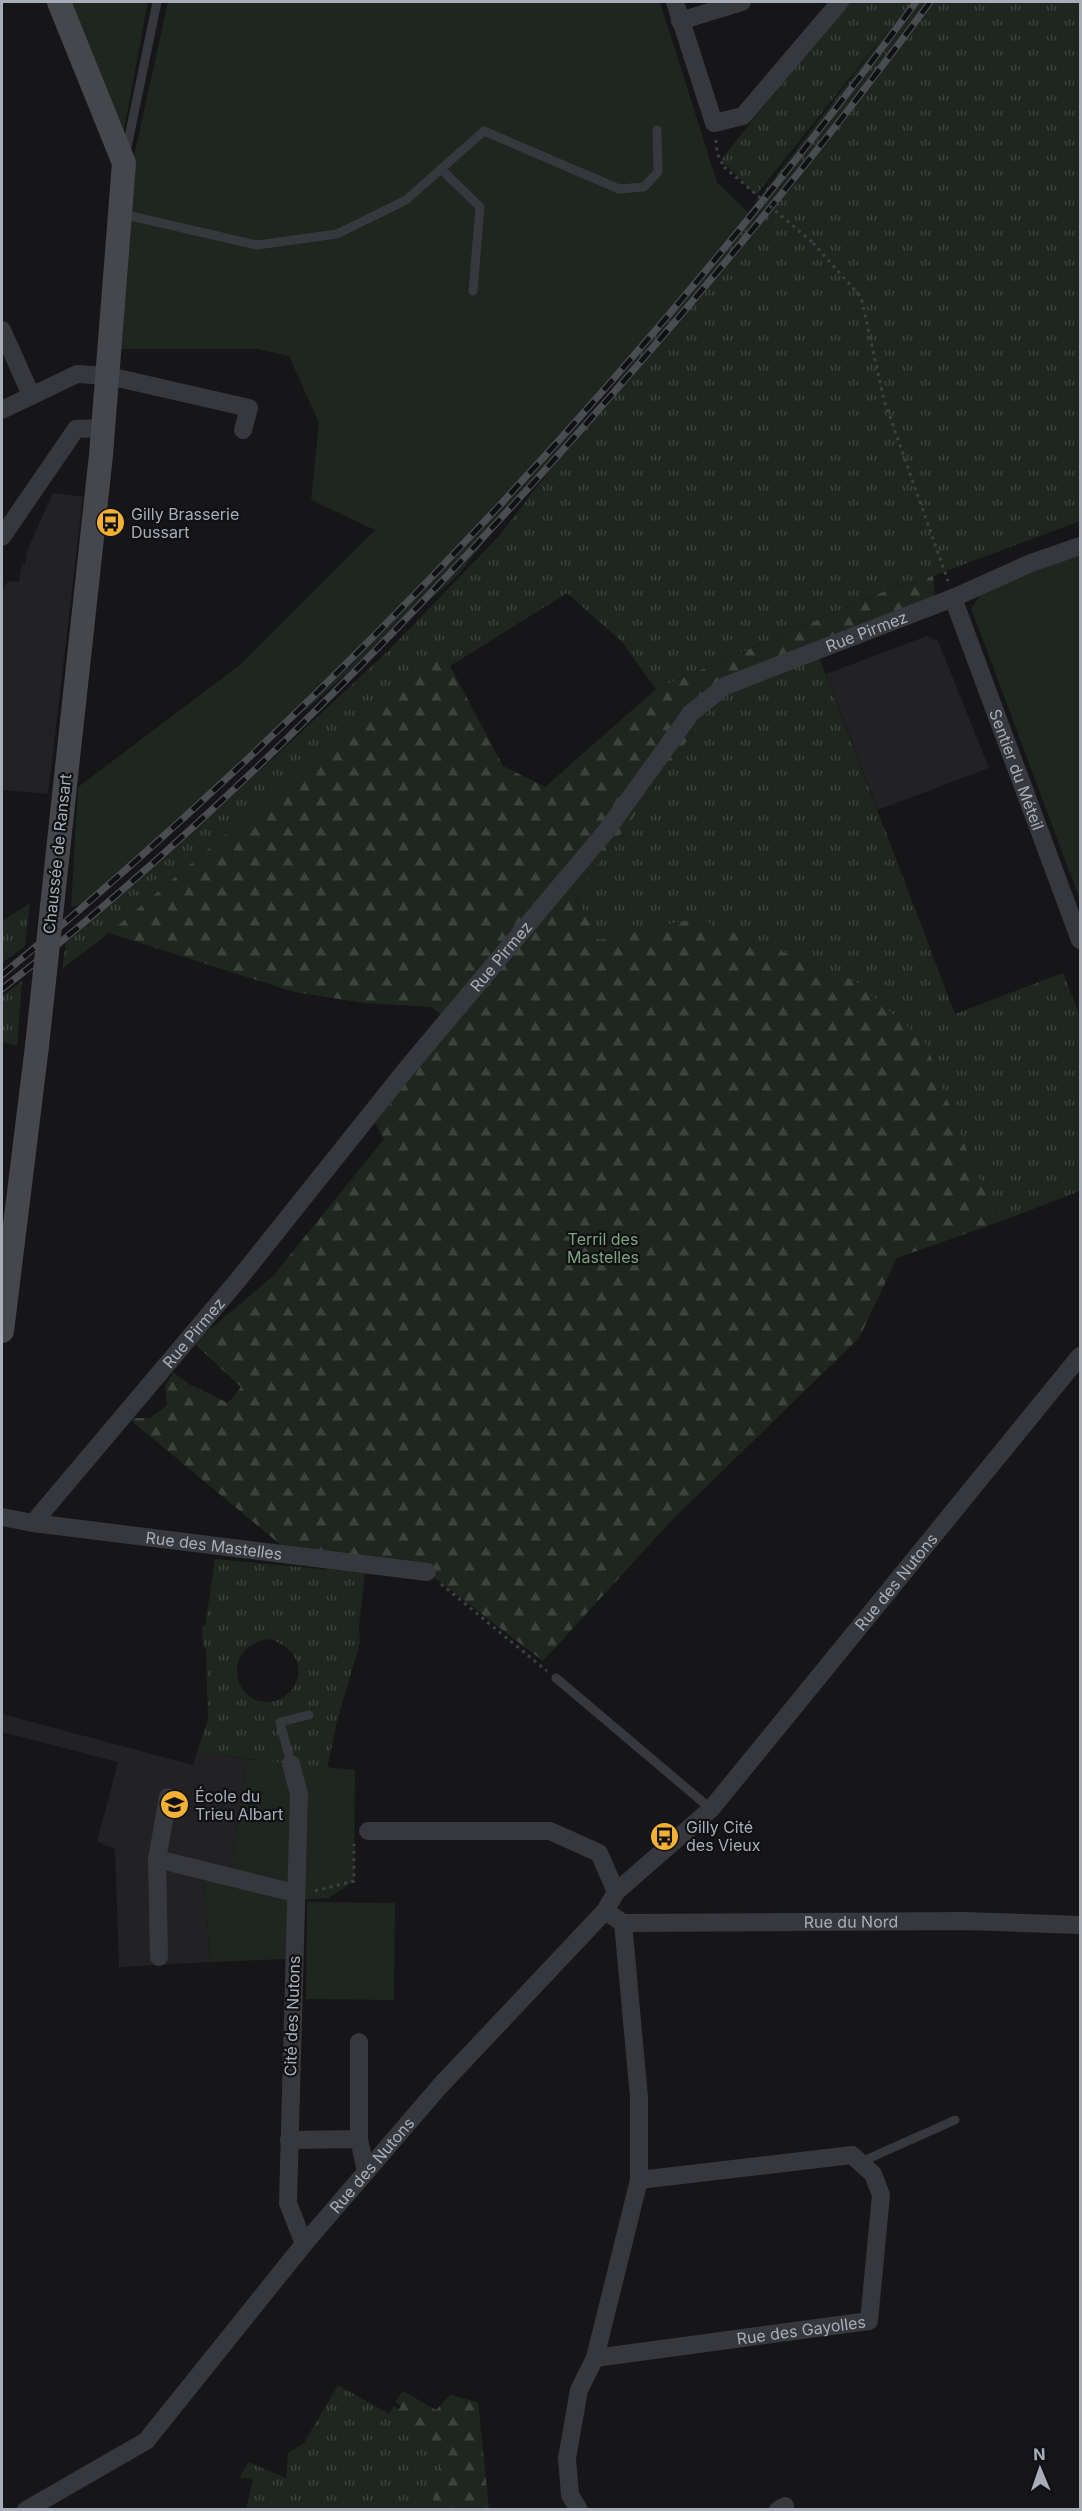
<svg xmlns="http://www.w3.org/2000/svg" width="1082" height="2511" viewBox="0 0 1082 2511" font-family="Inter,sans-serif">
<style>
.built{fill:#222225}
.grass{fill:url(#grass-tufts);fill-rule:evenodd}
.forest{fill:url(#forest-firs)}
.green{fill:#1e261f}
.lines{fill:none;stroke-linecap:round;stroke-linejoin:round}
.path{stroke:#3d3f44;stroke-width:3;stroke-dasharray:3 4.5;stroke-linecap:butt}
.lane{stroke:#37383d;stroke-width:9}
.street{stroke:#37383d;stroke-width:18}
.secondary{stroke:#45474d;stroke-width:24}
.rail-casing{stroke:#4a4c52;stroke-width:7}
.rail{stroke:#111113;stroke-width:4.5;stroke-dasharray:14;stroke-linecap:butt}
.path-bridge{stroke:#3d3f44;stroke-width:3;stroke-dasharray:3 4.5;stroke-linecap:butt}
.secondary-bridge{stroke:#45474d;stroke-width:24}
.labels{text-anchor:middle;stroke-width:4.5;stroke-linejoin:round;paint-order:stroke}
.poi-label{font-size:16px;fill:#a8adb8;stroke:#111113;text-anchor:start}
.street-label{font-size:16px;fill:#a8adb8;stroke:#111113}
.park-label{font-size:16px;fill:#7fa381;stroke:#111113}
</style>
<defs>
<pattern id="grass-tufts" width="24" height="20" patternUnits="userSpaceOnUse" patternTransform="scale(1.5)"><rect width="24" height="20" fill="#1e261f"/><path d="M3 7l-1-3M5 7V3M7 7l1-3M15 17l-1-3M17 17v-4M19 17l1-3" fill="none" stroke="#3c433d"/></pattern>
<pattern id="forest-firs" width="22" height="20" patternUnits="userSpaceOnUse" patternTransform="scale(1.5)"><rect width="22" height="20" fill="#1e261f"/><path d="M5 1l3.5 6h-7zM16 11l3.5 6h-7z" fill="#3c433d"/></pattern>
</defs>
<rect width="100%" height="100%" fill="#161618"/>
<g class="built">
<path d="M 53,493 L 83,497 L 48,794 L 2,790 L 2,591 L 8,581 L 19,582 L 22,565 L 25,564 L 27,551 Z"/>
<path d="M 927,636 L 938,641 L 989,768 L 878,810 L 826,674 Z"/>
<path d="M 2,1714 L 193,1765 L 197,1752 L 247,1759 L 231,1868 L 204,1876 L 210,1962 L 119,1967 L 115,1849 L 97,1842 L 118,1762 L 2,1732 Z"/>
</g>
<g class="grass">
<path d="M 846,2 L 1080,2 L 1080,521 L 933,576 L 891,588 L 656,689 L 622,642 L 567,593 L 450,666 L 442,651 L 109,933 L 62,969 L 66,943 L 227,801 L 388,651 L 499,536 L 896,20 L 756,195 L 721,160 Z"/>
<path d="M 816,649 L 955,1014 L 1063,973 L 1080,1016 L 1080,1191 L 999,1222 L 969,1156 L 697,918 L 598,940 L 575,894 L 635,815 L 715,701 Z"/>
<path d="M 30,903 L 25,946 L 2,963 L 2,921 Z"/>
<path d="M 22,981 L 17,1046 L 2,1042 L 2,996 Z"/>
<path d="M 215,1559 L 365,1573 L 359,1626 L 360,1643 L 337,1721 L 327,1769 L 197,1752 L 208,1720 L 206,1648 L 203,1647 L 202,1626 L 205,1626 ZM 268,1639 C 289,1644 305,1661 296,1683 C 292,1692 284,1698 275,1701 C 234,1711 218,1647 268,1639 Z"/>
<path d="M 338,2385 L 389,2414 L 407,2433 L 444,2452 L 431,2509 L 246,2509 L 253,2480 L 240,2477 L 248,2462 L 286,2478 L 288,2453 L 304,2443 Z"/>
</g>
<g class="forest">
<path d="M 933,576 L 935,596 L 715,701 L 635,815 L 575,895 L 599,940 L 697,918 L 855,981 L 925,1042 L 969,1156 L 999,1222 L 897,1258 L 859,1338 L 673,1519 L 543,1661 L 427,1572 L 281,1545 L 128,1418 L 150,1418 L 167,1405 L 165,1387 L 173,1372 L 189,1384 L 228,1403 L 241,1387 L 194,1343 L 273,1276 L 384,1139 L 375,1123 L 451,1024 L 432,1007 L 365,1003 L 294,992 L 109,933 L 442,651 L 503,766 L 545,787 L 656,689 L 892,588 Z"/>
<path d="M 403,2391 L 436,2410 L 450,2395 L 478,2402 L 489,2509 L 431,2509 L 444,2452 L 407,2433 L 389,2414 L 394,2406 L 399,2409 L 401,2406 L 395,2402 Z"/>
</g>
<g class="green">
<path d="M 69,2 L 148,2 L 123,136 Z"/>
<path d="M 168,2 L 660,2 L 717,182 L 750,214 L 457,576 L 89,902 L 71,907 L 78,787 L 240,665 L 375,530 L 311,500 L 319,423 L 289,356 L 257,349 L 120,349 L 135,151 Z"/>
<path d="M 1080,552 L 1080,900 L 971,608 L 992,580 Z"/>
<path d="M 247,1759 L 355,1770 L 354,1881 L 329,1898 L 298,1900 L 288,1959 L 210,1962 L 204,1875 L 231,1868 Z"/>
<path d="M 307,1902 L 395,1903 L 394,2000 L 306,1999 Z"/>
</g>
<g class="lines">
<g class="path">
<path d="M 716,140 L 717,153 L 724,167"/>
<path d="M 813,243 L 861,297 L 884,400 L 948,581"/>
<path d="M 441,1584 L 547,1671"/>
<path d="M 315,1891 L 354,1881 L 354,1844"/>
</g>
<g class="lane">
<path d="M 126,152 L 157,2"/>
<path d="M 441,169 L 480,207 L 473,291"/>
<path d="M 122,214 L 257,245 L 337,234 L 406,200 L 484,131 L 619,189 L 644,187 L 658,172 L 657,130"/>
<path d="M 556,1678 L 711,1809"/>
<path d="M 291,1764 L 280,1722 L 309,1715"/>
<path d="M 861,2162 L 955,2120"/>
</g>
<g class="street">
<path d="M 675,2 L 714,123 L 743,116 L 840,2"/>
<path d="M 680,21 L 742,2"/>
<path d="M 2,330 L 31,395"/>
<path d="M 2,410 L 77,374 L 109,376 L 249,408 L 243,430"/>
<path d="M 2,537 L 76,429 L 103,428"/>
<path id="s1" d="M 953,598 L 1080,940"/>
<path id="s2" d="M 2,1517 L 33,1523 L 427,1572"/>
<path id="s3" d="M 33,1523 L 238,1280 L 408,1067 L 607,830 L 691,713 L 725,686 L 953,598 L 1031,563 L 1080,546"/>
<path d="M 291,1764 L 299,1794 L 288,2203 L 304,2244"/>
<path d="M 368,1831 L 550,1831 L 599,1853 L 616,1892"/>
<path d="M 157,1859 L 295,1893"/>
<path id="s4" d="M 623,1923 L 964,1921 L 1080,1925"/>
<path d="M 159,1957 L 157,1859 L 168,1797"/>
<path d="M 359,2042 L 359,2139"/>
<path d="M 289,2140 L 359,2139 L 366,2172"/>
<path id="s5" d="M 595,2358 L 869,2321 L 881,2195 L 873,2174 L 852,2155 L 639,2180"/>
<path id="s6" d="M 26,2510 L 146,2441 L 304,2244 L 440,2086 L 605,1911 L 616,1892 L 711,1809 L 1080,1356"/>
<path d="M 579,2510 L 570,2495 L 567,2458 L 579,2390 L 595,2358 L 639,2180 L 639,2097 L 623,1923 L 605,1911"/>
<path d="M 778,2510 L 785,2506"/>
</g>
<g class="secondary">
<path d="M 59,2 L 124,163 L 101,455 L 64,795"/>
<path d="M 2,1331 L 37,1046"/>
</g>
<defs>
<g id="rail">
<path d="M 2,975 C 345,693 653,359 916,2"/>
<path d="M 2,989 C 195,838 370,662 535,481 C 674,327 808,168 930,2"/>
</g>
</defs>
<use href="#rail" class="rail-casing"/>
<use href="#rail" class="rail"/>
<path class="path-bridge" d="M 724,167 L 813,243"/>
<path class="secondary-bridge" d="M 37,1046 L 64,795"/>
</g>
<defs>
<symbol id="bus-disc" viewBox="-11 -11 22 22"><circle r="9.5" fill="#f2b134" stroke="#111113"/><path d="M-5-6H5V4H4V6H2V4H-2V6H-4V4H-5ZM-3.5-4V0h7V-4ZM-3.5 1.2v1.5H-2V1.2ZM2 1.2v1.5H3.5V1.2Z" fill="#111"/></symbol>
<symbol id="school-disc" viewBox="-11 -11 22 22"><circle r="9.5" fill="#f2b134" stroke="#111113"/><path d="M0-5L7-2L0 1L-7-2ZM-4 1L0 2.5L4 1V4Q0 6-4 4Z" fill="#111"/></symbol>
</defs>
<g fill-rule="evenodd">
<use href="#bus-disc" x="94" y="506" width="33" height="33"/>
<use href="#school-disc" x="158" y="1788" width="33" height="33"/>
<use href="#bus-disc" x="648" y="1820" width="33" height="33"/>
</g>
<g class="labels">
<g class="poi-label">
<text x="131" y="520">Gilly Brasserie<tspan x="131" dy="18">Dussart</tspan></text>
<text x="195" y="1802">École du<tspan x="195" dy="18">Trieu Albart</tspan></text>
<text x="686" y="1833">Gilly Cité<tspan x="686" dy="18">des Vieux</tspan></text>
</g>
<g class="street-label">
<text dy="6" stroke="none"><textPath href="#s3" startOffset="1239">Rue Pirmez</textPath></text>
<text dy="6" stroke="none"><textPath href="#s1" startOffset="183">Sentier du Méteil</textPath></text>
<text transform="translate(57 854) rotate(-84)" y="6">Chaussée de Ransart</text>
<text dy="6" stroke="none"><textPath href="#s3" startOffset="735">Rue Pirmez</textPath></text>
<text dy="6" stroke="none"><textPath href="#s3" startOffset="249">Rue Pirmez</textPath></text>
<text dy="6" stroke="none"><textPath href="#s2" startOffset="214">Rue des Mastelles</textPath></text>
<text dy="6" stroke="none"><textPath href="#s6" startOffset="1281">Rue des Nutons</textPath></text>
<text dy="6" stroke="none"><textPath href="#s4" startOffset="228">Rue du Nord</textPath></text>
<text transform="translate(292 2016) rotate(-88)" y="6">Cité des Nutons</text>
<text dy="6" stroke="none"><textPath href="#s6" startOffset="495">Rue des Nutons</textPath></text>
<text dy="6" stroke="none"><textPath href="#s5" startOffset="208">Rue des Gayolles</textPath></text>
</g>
<g class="park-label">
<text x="603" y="1245">Terril des<tspan x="603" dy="18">Mastelles</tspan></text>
</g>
</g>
<rect width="1082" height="2511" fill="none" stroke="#a8adb8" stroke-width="6"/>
<g transform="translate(1040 2469) rotate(358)" stroke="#111113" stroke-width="4.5" paint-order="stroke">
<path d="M0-4.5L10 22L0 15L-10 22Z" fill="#a8adb8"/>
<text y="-9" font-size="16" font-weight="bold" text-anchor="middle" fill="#a8adb8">N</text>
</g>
</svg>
